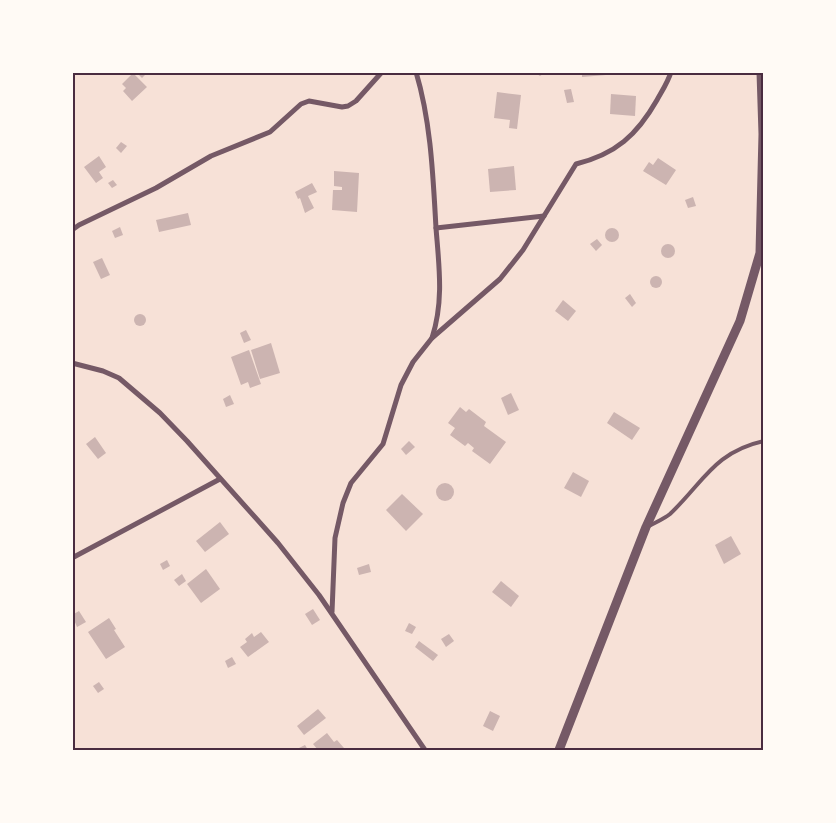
<svg xmlns="http://www.w3.org/2000/svg" width="836" height="823" viewBox="0 0 836 823" font-family="'Fira Sans',sans-serif">
<style>
.building{fill:#ccb4b1}
.lines{fill:none;stroke-linecap:round;stroke-linejoin:round}
.service{stroke:#755966;stroke-width:4}
.minor{stroke:#755966;stroke-width:5}
.tertiary{stroke:#755966;stroke-width:9}
.neatline{fill:none;stroke:#4a2c40;stroke-width:2}
</style>
<rect width="100%" height="100%" fill="#f7e1d7"/>
<g class="building">
<path d="M 136,72 L 148,72 L 142,78 Z"/>
<path d="M 534,72 L 546,72 L 540,76 Z"/>
<path d="M 582,72 L 605,72 L 606,75 L 582,77 Z"/>
<path d="M 133,73 L 147,87 L 132,101 L 123,91 L 126,88 L 122,84 Z"/>
<path d="M 571,89 L 574,102 L 567,103 L 564,90 Z"/>
<path d="M 497,92 L 521,95 L 517,129 L 509,128 L 510,120 L 494,118 Z"/>
<path d="M 611,94 L 636,96 L 635,116 L 610,114 Z"/>
<path d="M 121,142 L 127,146 L 121,153 L 116,148 Z"/>
<path d="M 99,156 L 106,167 L 99,172 L 103,178 L 96,183 L 84,167 Z"/>
<path d="M 658,158 L 676,170 L 666,185 L 643,171 L 649,162 L 653,165 Z"/>
<path d="M 514,166 L 516,190 L 490,192 L 488,169 Z"/>
<path d="M 334,171 L 359,173 L 357,212 L 332,210 L 333,190 L 342,190 L 342,187 L 334,186 Z"/>
<path d="M 113,180 L 117,185 L 112,188 L 108,183 Z"/>
<path d="M 312,183 L 317,192 L 308,196 L 314,208 L 305,213 L 300,198 L 298,199 L 295,192 Z"/>
<path d="M 693,197 L 696,206 L 688,208 L 685,200 Z"/>
<path d="M 188,213 L 191,225 L 159,232 L 156,220 Z"/>
<path d="M 120,227 L 123,235 L 115,238 L 112,231 Z"/>
<circle cx="612" cy="235" r="7"/>
<path d="M 597,239 L 602,245 L 596,251 L 590,244 Z"/>
<circle cx="668" cy="251" r="7"/>
<path d="M 102,258 L 110,275 L 101,279 L 93,262 Z"/>
<circle cx="656" cy="282" r="6"/>
<path d="M 630,294 L 636,303 L 632,307 L 625,298 Z"/>
<path d="M 563,300 L 576,311 L 568,321 L 555,311 Z"/>
<circle cx="140" cy="320" r="6"/>
<path d="M 246,330 L 251,340 L 244,343 L 240,333 Z"/>
<path d="M 271,343 L 280,373 L 260,379 L 251,350 Z"/>
<path d="M 249,350 L 261,384 L 250,388 L 248,382 L 241,385 L 231,357 Z"/>
<path d="M 511,393 L 519,410 L 508,415 L 501,398 Z"/>
<path d="M 230,395 L 234,404 L 226,407 L 223,399 Z"/>
<path d="M 460,407 L 466,412 L 469,409 L 486,422 L 484,426 L 506,442 L 490,464 L 472,451 L 474,448 L 468,443 L 465,446 L 450,435 L 455,428 L 448,423 Z"/>
<path d="M 614,412 L 640,428 L 632,440 L 607,423 Z"/>
<path d="M 95,437 L 106,453 L 98,459 L 86,444 Z"/>
<path d="M 409,441 L 415,447 L 406,455 L 401,449 Z"/>
<path d="M 573,472 L 589,481 L 581,497 L 564,488 Z"/>
<circle cx="445" cy="492" r="9"/>
<path d="M 402,494 L 423,514 L 406,531 L 386,510 Z"/>
<path d="M 220,522 L 229,534 L 205,552 L 196,541 Z"/>
<path d="M 731,536 L 741,554 L 724,564 L 715,545 Z"/>
<path d="M 167,560 L 170,566 L 163,570 L 160,564 Z"/>
<path d="M 369,564 L 371,572 L 359,575 L 357,568 Z"/>
<path d="M 206,569 L 220,589 L 201,603 L 187,584 Z"/>
<path d="M 182,574 L 186,581 L 179,586 L 174,580 Z"/>
<path d="M 501,581 L 519,596 L 511,607 L 492,592 Z"/>
<path d="M 313,609 L 320,620 L 312,625 L 305,614 Z"/>
<path d="M 79,611 L 86,622 L 77,627 L 72,615 Z"/>
<path d="M 109,618 L 116,629 L 114,630 L 125,647 L 106,659 L 88,632 Z"/>
<path d="M 409,623 L 416,627 L 412,634 L 405,631 Z"/>
<path d="M 261,632 L 269,642 L 248,657 L 240,647 L 247,642 L 245,639 L 252,633 L 254,637 Z"/>
<path d="M 449,634 L 454,641 L 446,647 L 441,639 Z"/>
<path d="M 419,641 L 438,655 L 433,661 L 415,647 Z"/>
<path d="M 232,657 L 236,664 L 228,668 L 225,661 Z"/>
<path d="M 99,682 L 104,689 L 98,693 L 93,686 Z"/>
<path d="M 318,709 L 326,718 L 304,735 L 297,726 Z"/>
<path d="M 490,711 L 500,716 L 493,731 L 483,726 Z"/>
<path d="M 327,733 L 334,742 L 337,740 L 344,748 L 341,750 L 318,750 L 313,744 Z"/>
<path d="M 305,745 L 308,750 L 295,750 Z"/>
</g>
<g class="lines">
<path class="service" d="M 649,526 C 656,522 664,519 670,514 C 703,483 714,452 764,441"/>
<g class="minor">
<path d="M 416,72 C 431,122 433,176 436,228 C 439,266 444,301 432,338"/>
<path d="M 436,228 L 544,216"/>
<path d="M 72,230 L 79,225 L 156,188 L 211,156 L 270,132 L 301,104 L 309,101 L 342,107 L 348,106 L 356,101 L 382,72"/>
<path d="M 72,363 L 103,371 L 119,378 L 160,413 L 187,441 L 278,543 L 319,595 L 425,750"/>
<path d="M 72,558 L 220,479"/>
<path d="M 332,612 L 335,538 L 343,503 L 351,483 L 383,444 L 401,385 L 413,362 L 432,338 L 500,279 L 523,250 L 576,164 C 616,154 637,135 657,100 C 662,91 668,82 671,72"/>
</g>
<path class="tertiary" d="M 559,750 L 646,527 L 740,321 L 760,253 L 763,134 L 761,72"/>
</g>
<rect width="836" height="823" fill="none" stroke="#fffaf5" stroke-width="148"/>
<rect x="74" y="74" width="688" height="675" class="neatline"/>
</svg>
